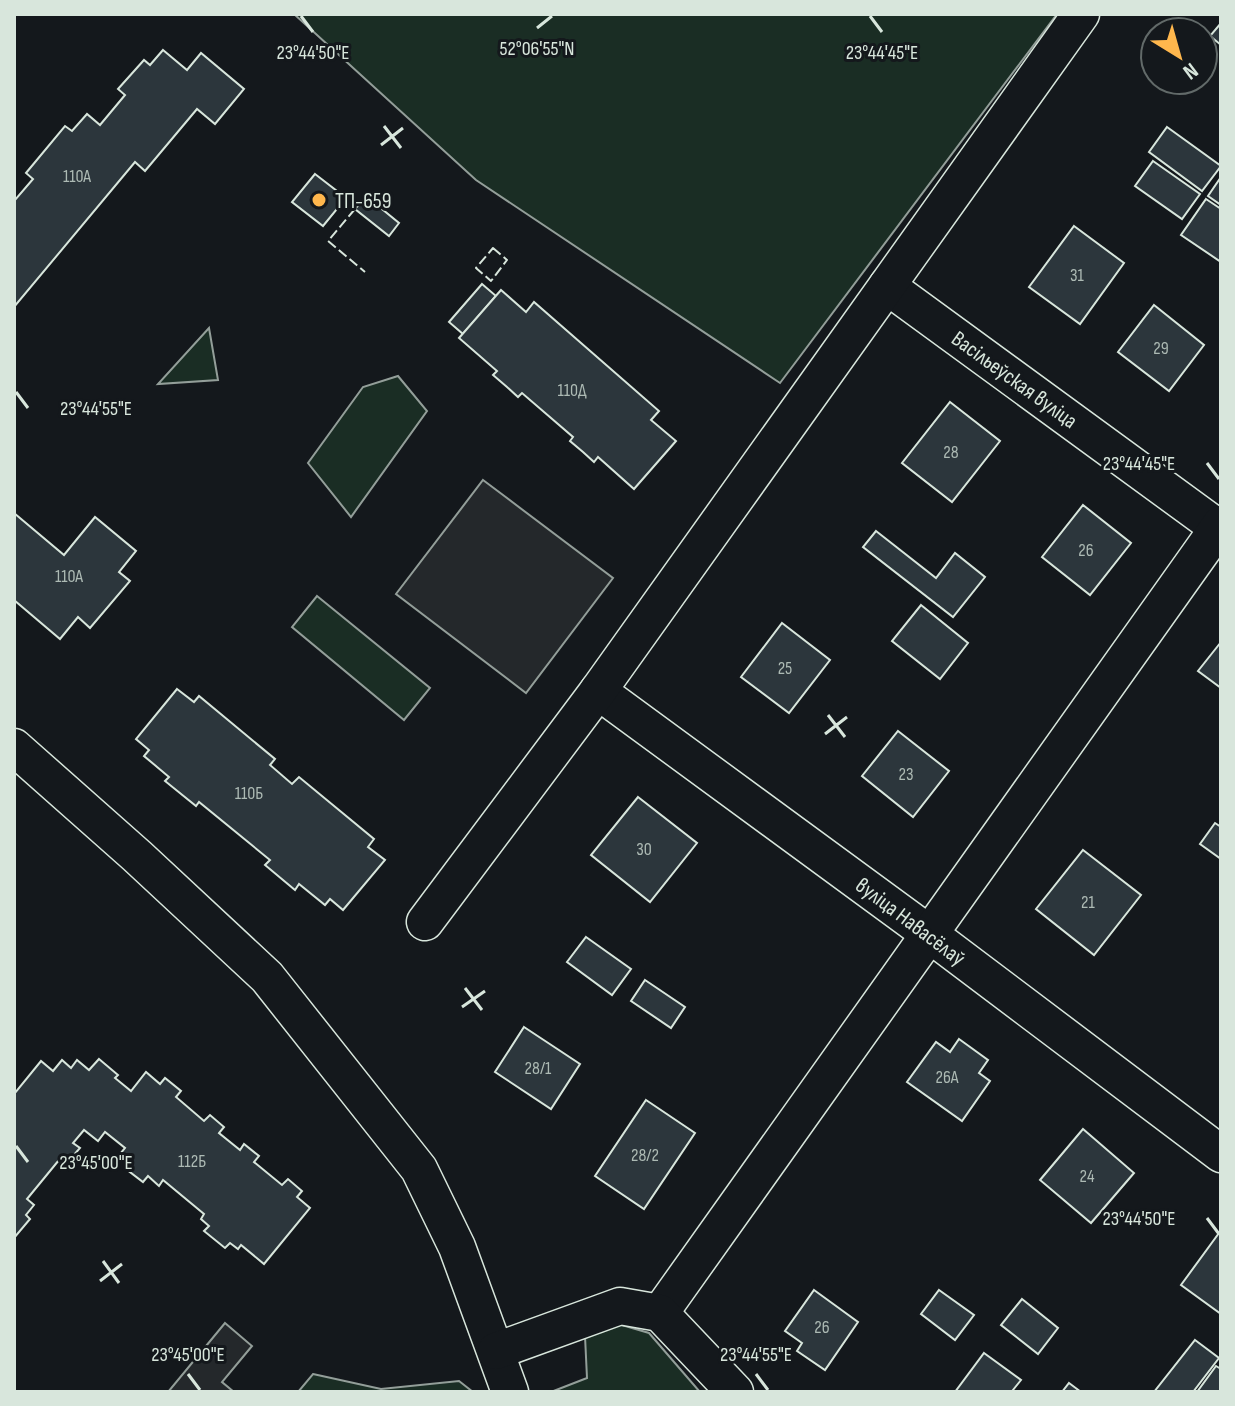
<svg xmlns="http://www.w3.org/2000/svg" width="1235" height="1406" viewBox="0 0 1235 1406" font-family="'Sofia Sans Condensed',sans-serif">
<style>
.green{fill:#1a2d24;stroke:#939e99;stroke-width:2}
.parking{fill:#24282b;stroke:#939e99;stroke-width:2}
.building{fill:#2c363c;stroke:#d8e6dc;stroke-width:2}
.lines{fill:none;stroke-linecap:round;stroke-linejoin:round}
.minor-casing{stroke:#d8e6dc;stroke-width:39}
.minor{stroke:#14181c;stroke-width:36}
.fence{stroke:#d8e6dc;stroke-width:2;stroke-dasharray:10 4;stroke-linecap:butt}
.ticks{fill:none;stroke:#d8e6dc;stroke-width:3}
.poi-dot{fill:#ffb74d;stroke:#14181c;stroke-width:3}
.labels{text-anchor:middle;stroke-width:6;stroke-linejoin:round;paint-order:stroke}
.number-label{font-size:18px;fill:#adbab4}
.poi-label{font-size:22px;fill:#d8e6dc;stroke:#14181c;text-anchor:start}
.street-label{font-size:22px;fill:#d8e6dc;stroke:#14181c}
.ticks-label{font-size:20px;text-anchor:middle;fill:#d8e6dc;stroke:#14181c;stroke-width:6;stroke-linejoin:round;paint-order:stroke}
</style>
<rect width="100%" height="100%" fill="#14181c"/>
<g class="green">
<path d="M 294,14 L 1057,14 L 780,383 L 476,180 Z"/>
<path d="M 209,328 L 218,380 L 158,384 Z"/>
<path d="M 398,376 L 427,411 L 351,517 L 308,463 L 363,387 Z"/>
<path d="M 317,596 L 430,688 L 404,720 L 292,627 Z"/>
<path d="M 615,1323 L 649,1333 L 700,1392 L 551,1392 L 587,1378 L 585,1336 Z"/>
<path d="M 313,1374 L 381,1389 L 459,1381 L 473,1392 L 298,1392 Z"/>
</g>
<g class="parking">
<path d="M 483,480 L 613,578 L 526,693 L 396,594 Z"/>
<path d="M 225,1323 L 252,1346 L 222,1382 L 234,1392 L 168,1392 Z"/>
</g>
<g class="building">
<path d="M 1221,23 L 1221,45 L 1210,36 Z"/>
<path d="M 163,50 L 187,70 L 201,53 L 244,89 L 215,124 L 197,109 L 145,171 L 135,162 L 14,307 L 14,201 L 33,179 L 26,173 L 65,126 L 72,131 L 87,114 L 100,125 L 125,95 L 118,89 L 144,60 L 150,65 Z"/>
<path d="M 1167,127 L 1221,166 L 1202,191 L 1149,152 Z"/>
<path d="M 1153,161 L 1200,194 L 1182,219 L 1135,186 Z"/>
<path d="M 315,174 L 346,198 L 323,226 L 292,202 Z"/>
<path d="M 1221,177 L 1221,205 L 1208,196 Z"/>
<path d="M 366,196 L 399,223 L 389,236 L 355,209 Z"/>
<path d="M 1206,199 L 1221,209 L 1221,262 L 1181,235 Z"/>
<path d="M 1074,226 L 1124,263 L 1080,324 L 1029,287 Z"/>
<path d="M 482,284 L 496,296 L 463,334 L 449,322 Z"/>
<path d="M 501,290 L 526,312 L 534,302 L 659,411 L 651,420 L 676,441 L 634,489 L 598,457 L 594,462 L 583,452 L 570,441 L 573,437 L 522,393 L 518,397 L 507,387 L 493,375 L 497,371 L 459,338 Z"/>
<path d="M 1154,305 L 1204,345 L 1169,391 L 1118,352 Z"/>
<path d="M 950,402 L 1000,441 L 952,502 L 902,463 Z"/>
<path d="M 1083,505 L 1131,543 L 1090,595 L 1042,557 Z"/>
<path d="M 14,513 L 64,555 L 95,517 L 136,551 L 119,572 L 130,581 L 90,628 L 78,617 L 60,639 L 14,600 Z"/>
<path d="M 876,531 L 936,578 L 955,553 L 985,577 L 953,617 L 863,547 Z"/>
<path d="M 921,605 L 968,643 L 940,679 L 892,641 Z"/>
<path d="M 782,623 L 830,660 L 789,713 L 741,677 Z"/>
<path d="M 1221,642 L 1221,688 L 1198,671 Z"/>
<path d="M 177,689 L 194,702 L 199,696 L 275,759 L 270,765 L 292,784 L 299,777 L 374,839 L 368,847 L 385,860 L 343,910 L 330,899 L 325,905 L 299,884 L 295,890 L 265,865 L 270,860 L 199,802 L 196,806 L 165,781 L 169,777 L 144,756 L 149,750 L 136,739 Z"/>
<path d="M 898,731 L 949,771 L 913,817 L 862,776 Z"/>
<path d="M 638,797 L 697,843 L 650,902 L 591,855 Z"/>
<path d="M 1215,823 L 1221,827 L 1221,859 L 1200,844 Z"/>
<path d="M 1083,850 L 1141,895 L 1094,955 L 1036,909 Z"/>
<path d="M 586,937 L 631,969 L 612,995 L 567,962 Z"/>
<path d="M 645,980 L 685,1007 L 671,1028 L 631,1001 Z"/>
<path d="M 524,1027 L 580,1064 L 551,1109 L 495,1072 Z"/>
<path d="M 959,1039 L 988,1060 L 979,1073 L 990,1081 L 962,1121 L 907,1082 L 936,1042 L 950,1052 Z"/>
<path d="M 99,1059 L 118,1075 L 115,1078 L 131,1091 L 146,1072 L 160,1084 L 165,1078 L 181,1091 L 176,1097 L 204,1121 L 210,1115 L 224,1127 L 219,1133 L 240,1150 L 244,1144 L 259,1156 L 254,1162 L 282,1185 L 288,1179 L 302,1191 L 297,1197 L 310,1208 L 264,1264 L 241,1245 L 238,1249 L 230,1243 L 225,1248 L 204,1231 L 209,1226 L 201,1219 L 204,1214 L 163,1180 L 159,1186 L 148,1176 L 143,1182 L 126,1169 L 131,1163 L 120,1154 L 125,1148 L 105,1132 L 98,1141 L 84,1130 L 73,1143 L 80,1148 L 73,1156 L 65,1165 L 59,1160 L 27,1199 L 34,1205 L 26,1215 L 30,1219 L 14,1238 L 14,1094 L 41,1061 L 53,1071 L 62,1060 L 71,1068 L 77,1060 L 89,1070 Z"/>
<path d="M 646,1100 L 695,1133 L 644,1209 L 595,1176 Z"/>
<path d="M 1083,1129 L 1134,1173 L 1091,1223 L 1040,1180 Z"/>
<path d="M 1219,1233 L 1221,1235 L 1221,1314 L 1181,1285 Z"/>
<path d="M 814,1290 L 858,1322 L 825,1370 L 797,1351 L 802,1343 L 785,1331 Z"/>
<path d="M 939,1290 L 974,1315 L 955,1340 L 921,1314 Z"/>
<path d="M 1022,1299 L 1058,1328 L 1038,1354 L 1001,1325 Z"/>
<path d="M 1195,1340 L 1219,1358 L 1193,1392 L 1154,1392 Z"/>
<path d="M 984,1353 L 1021,1380 L 1013,1390 L 1016,1392 L 955,1392 Z"/>
<path d="M 1216,1366 L 1221,1369 L 1221,1392 L 1197,1392 Z"/>
<path d="M 1069,1383 L 1081,1392 L 1062,1392 Z"/>
</g>
<g class="lines">
<defs>
<g id="minor">
<path d="M 887,286 L 1221,530"/>
<path d="M 598,691 L 928,933 L 1221,1154"/>
<path d="M 14,747 L 137,856 L 267,977 L 419,1169 L 457,1247 L 510,1392"/>
<path d="M 425,922 L 598,691 L 1081,14"/>
<path d="M 660,1313 L 1221,524"/>
<path d="M 496,1351 L 620,1306 L 660,1313 L 735,1392"/>
</g>
</defs>
<use href="#minor" class="minor-casing"/>
<use href="#minor" class="minor"/>
<g class="fence">
<path d="M 355,209 L 328,241 L 365,272"/>
<path d="M 493,248 L 507,260 L 491,281 L 476,268 Z"/>
</g>
</g>
<path class="ticks" d="M 301,16 L 313,32M 870,16 L 882,32M 537,28 L 552,16M 384,126 L 401,148M 381,145 L 403,128M 16,392 L 28,408M 1207,463 L 1219,479M 828,715 L 845,737M 825,734 L 847,717M 465,988 L 482,1010M 462,1007 L 485,991M 16,1146 L 28,1162M 1207,1218 L 1219,1234M 103,1261 L 119,1283M 100,1281 L 122,1264M 188,1374 L 200,1390M 756,1374 L 768,1390"/>
<circle class="poi-dot" cx="319" cy="200" r="8"/>
<g class="labels">
<g class="number-label">
<text x="77" y="182">110А</text>
<text x="1077" y="281">31</text>
<text x="1161" y="354">29</text>
<text x="572" y="396">110Д</text>
<text x="951" y="458">28</text>
<text x="1086" y="556">26</text>
<text x="69" y="582">110А</text>
<text x="785" y="674">25</text>
<text x="906" y="780">23</text>
<text x="249" y="799">110Б</text>
<text x="644" y="855">30</text>
<text x="1088" y="908">21</text>
<text x="538" y="1074">28/1</text>
<text x="947" y="1083">26А</text>
<text x="645" y="1161">28/2</text>
<text x="192" y="1167">112Б</text>
<text x="1087" y="1182">24</text>
<text x="822" y="1333">26</text>
</g>
<g class="poi-label">
<text x="335" y="208">ТП-659</text>
</g>
<g class="street-label">
<text transform="translate(1015 379) rotate(36)" y="8">Васільеўская вуліца</text>
<text transform="translate(911 921) rotate(37)" y="8">вуліца Навасёлаў</text>
</g>
</g>
<g class="ticks-label">
<text x="537" y="55">52°06'55"N</text>
<text x="313" y="59">23°44'50"E</text>
<text x="882" y="59">23°44'45"E</text>
<text x="96" y="415">23°44'55"E</text>
<text x="1139" y="470">23°44'45"E</text>
<text x="96" y="1169">23°45'00"E</text>
<text x="1139" y="1225">23°44'50"E</text>
<text x="188" y="1361">23°45'00"E</text>
<text x="756" y="1361">23°44'55"E</text>
</g>
<rect width="1235" height="1406" fill="none" stroke="#d8e6dc" stroke-width="32"/>
<g transform="translate(1179 56) rotate(143)"><circle r="38" fill="#14181c" stroke="#626a69" stroke-width="2"/>
<path d="M0-6L14 30L0 20L-14 30Z" fill="#ffb74d"/>
<text y="-12" font-size="22" font-weight="bold" text-anchor="middle" fill="#d8e6dc">N</text>
</g>
</svg>
